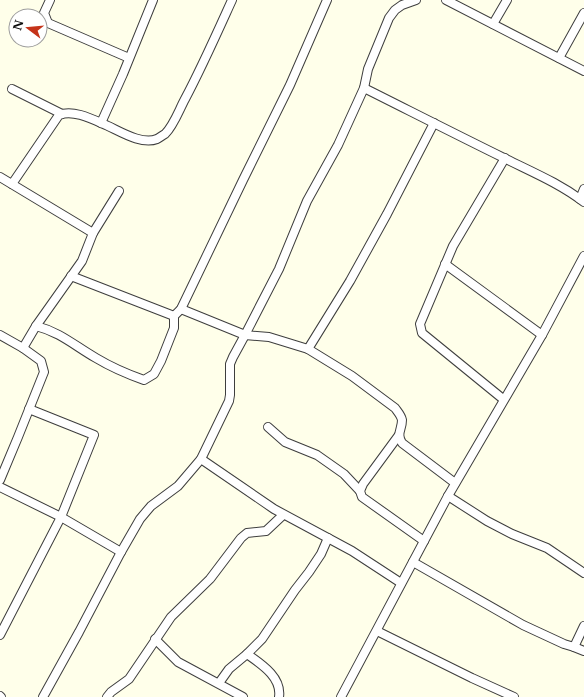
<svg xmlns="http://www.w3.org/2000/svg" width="584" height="697" viewBox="0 0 584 697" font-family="'Libre Baskerville',serif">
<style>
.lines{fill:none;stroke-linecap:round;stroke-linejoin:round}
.minor-casing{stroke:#3e3e3e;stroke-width:10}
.minor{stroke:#fff;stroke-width:8}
</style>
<rect width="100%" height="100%" fill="#ffffea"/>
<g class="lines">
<defs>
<g id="minor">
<path d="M 50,0 L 44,13 L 48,23 L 129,58"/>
<path d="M 446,0 L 584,71"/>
<path d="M 493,24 L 507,0"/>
<path d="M 559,58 L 584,13"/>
<path d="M 364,88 C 410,111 457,135 504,158 C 532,172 559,183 584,202"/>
<path d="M 12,89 L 62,114"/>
<path d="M 101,123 L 123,74 L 153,0"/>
<path d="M 0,177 L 93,233"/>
<path d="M 12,184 L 59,115 C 74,109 94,120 108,126 C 121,132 142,145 157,139 C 159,138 163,135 165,134 C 174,125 179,110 185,99 C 202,67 217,33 232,0"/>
<path d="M 580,199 L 584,189"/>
<path d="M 445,264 L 542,335"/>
<path d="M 71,276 L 174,316 L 181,309 L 243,180 L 290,85 L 327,0"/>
<path d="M 181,309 L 245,335 L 269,337 L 308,349 L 352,376 L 395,408 C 397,411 401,415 402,420 C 402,430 396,433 402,443 L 455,483"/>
<path d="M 36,326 C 60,332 75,346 96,358 C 111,367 127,374 144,380 L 154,374 L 161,361 L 174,328 L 174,316"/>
<path d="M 0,335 L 23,348 L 41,361 L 44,372 L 18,437 L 0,480"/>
<path d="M 23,348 L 36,326 L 82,261 L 93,233 L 119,191"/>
<path d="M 308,349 L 350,281 L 387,214 L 434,123"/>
<path d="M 503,399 L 422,333 L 420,324 L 453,246 L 505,158"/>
<path d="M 268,427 L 285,442 L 317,455 L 344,474 L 360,491"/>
<path d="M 399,435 L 363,484 L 360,491 L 362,497 L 424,541"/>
<path d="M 201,459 L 274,509 L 352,551 L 401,583"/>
<path d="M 0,487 L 61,517 L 121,552"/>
<path d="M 448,496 L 487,521 L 512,534 L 547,548 L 584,573"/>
<path d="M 413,562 L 523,625 L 564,644 L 574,647 L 584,626"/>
<path d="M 377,631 L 472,678 L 514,697"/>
<path d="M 0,635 L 61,517 L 94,435 L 29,409"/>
<path d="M 155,639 L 178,662 L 243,697"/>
<path d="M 574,647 L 584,651"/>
<path d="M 247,654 C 261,664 282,677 279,697"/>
<path d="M 219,683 L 229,669 L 247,654 L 262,639 L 295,590 L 309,572 L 321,554 L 328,538"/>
<path d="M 0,696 L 1,697"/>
<path d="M 43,697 L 79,632 L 121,552 L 140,519 L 151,506 L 178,486 L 201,459 L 229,401 L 230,395 L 230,364 L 233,357 L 245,335 L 279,269 L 307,201 L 338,145 L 364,88 L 368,69 L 389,18 L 395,10 L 402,5 L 416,0"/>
<path d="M 107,697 L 111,692 L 129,679 L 171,617 L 210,579 L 241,538 L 247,533 L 266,531 L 283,515"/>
<path d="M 341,697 L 448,496 L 542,335 L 584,256"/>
</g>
</defs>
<use href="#minor" class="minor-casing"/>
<use href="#minor" class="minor"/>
</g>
<g transform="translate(28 28) rotate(286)"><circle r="19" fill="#ffffff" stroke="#9d9d9d"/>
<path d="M0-3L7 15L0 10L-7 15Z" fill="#c53319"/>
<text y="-6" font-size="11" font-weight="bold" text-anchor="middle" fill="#0b0b0b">N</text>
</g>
</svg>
